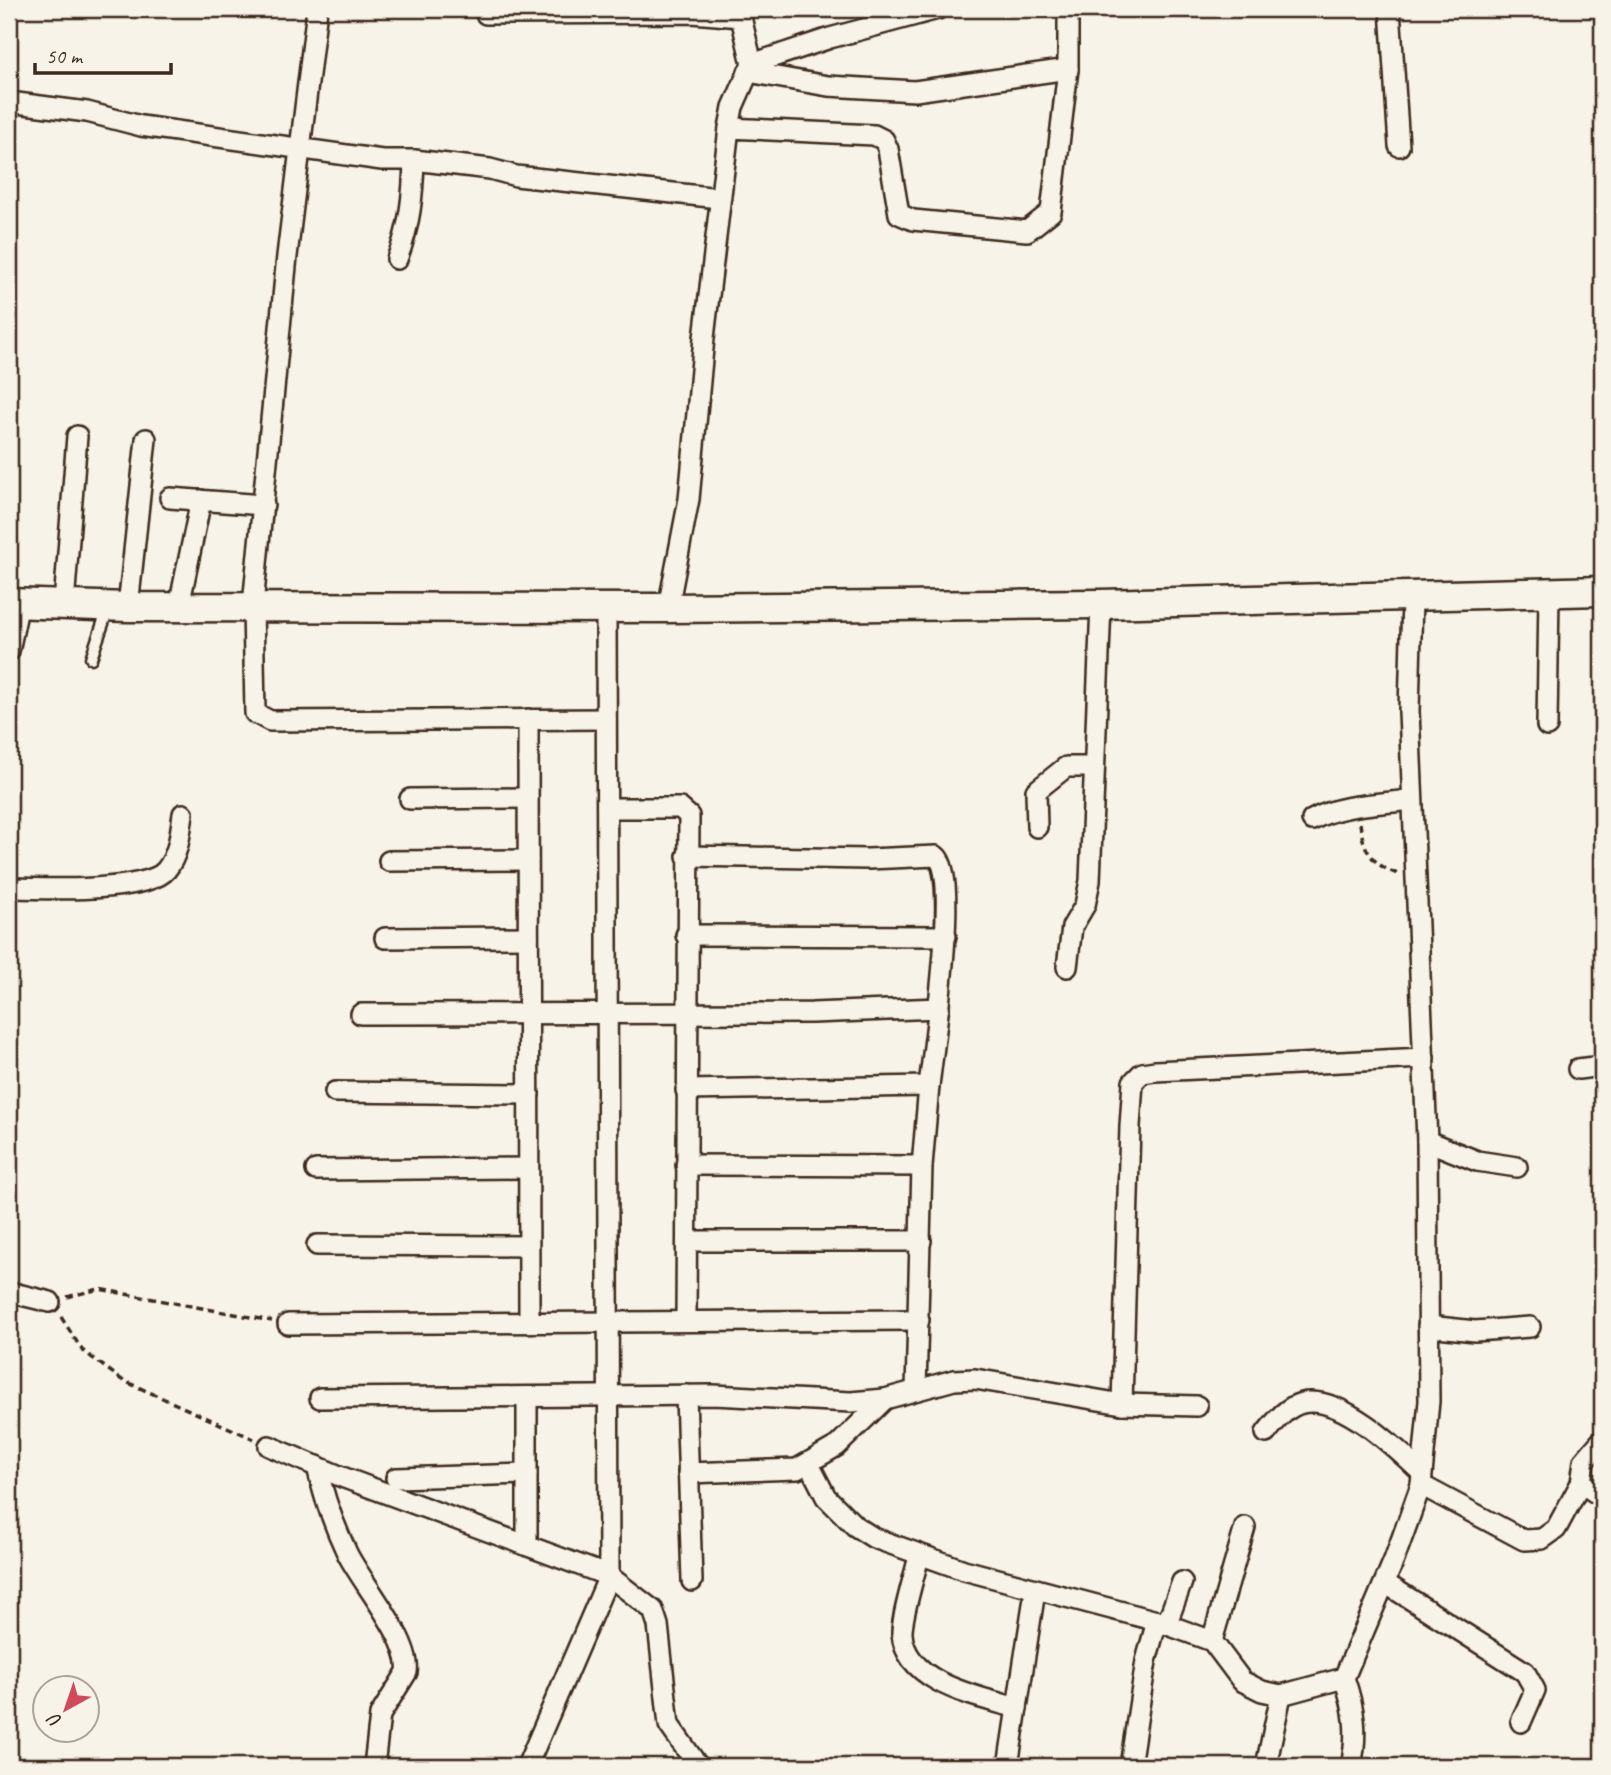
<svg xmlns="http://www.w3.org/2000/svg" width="1611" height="1775" viewBox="0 0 1611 1775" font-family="Caveat,sans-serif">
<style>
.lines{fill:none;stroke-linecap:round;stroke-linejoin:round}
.lane-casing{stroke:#3b2a1e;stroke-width:15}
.street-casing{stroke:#3b2a1e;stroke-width:24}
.secondary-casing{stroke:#3b2a1e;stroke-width:33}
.path{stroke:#3b2a1e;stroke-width:3.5;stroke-dasharray:7 5;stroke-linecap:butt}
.lane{stroke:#f7f3e8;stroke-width:10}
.street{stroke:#f7f3e8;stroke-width:19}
.secondary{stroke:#f7f3e8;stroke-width:28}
</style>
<rect width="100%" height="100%" fill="#f7f3e8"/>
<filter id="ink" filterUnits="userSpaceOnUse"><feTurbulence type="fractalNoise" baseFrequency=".0143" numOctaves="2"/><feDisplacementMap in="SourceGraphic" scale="14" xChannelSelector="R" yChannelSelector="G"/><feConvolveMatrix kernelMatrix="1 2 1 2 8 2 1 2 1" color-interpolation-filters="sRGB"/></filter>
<g filter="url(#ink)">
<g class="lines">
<defs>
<path id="lane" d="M 91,658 L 108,609"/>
<g id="street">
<path d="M 317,9 L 287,256 L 253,605 L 255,713 L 270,721 L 606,719"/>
<path d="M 1390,9 L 1399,146"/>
<path d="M 486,14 L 692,13 L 741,17"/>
<path d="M 752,64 L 830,38 L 938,9"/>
<path d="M 748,72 L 828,86 L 915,91 L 1068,69"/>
<path d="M 9,102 L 87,112 L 141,126 L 382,160 L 414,160 C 413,196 410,226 397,259"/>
<path d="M 729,128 L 733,107 L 752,64 L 741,17 L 743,9"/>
<path d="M 414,160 L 490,169 L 516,176 L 719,198"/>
<path d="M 170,498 L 264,505"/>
<path d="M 64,604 L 77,436"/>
<path d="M 179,606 L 201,500"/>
<path d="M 128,607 L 146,439"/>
<path d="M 668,608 L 689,499 L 704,338 L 729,128 L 874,135 L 884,140 L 888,149 L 899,214 L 913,220 L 1027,231 L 1051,212 L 1068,69 L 1068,9"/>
<path d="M 9,651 L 19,603"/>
<path d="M 528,719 L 529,1322"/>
<path d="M 1547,726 L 1549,593"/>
<path d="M 410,799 L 528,798"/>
<path d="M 607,808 L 680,808 L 689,816 L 686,1321"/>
<path d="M 1312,820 C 1340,804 1380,804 1411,800"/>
<path d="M 1037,827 L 1036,791 L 1066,767 L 1093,767"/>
<path d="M 389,861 L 528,860"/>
<path d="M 9,888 C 39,889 148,893 166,870 C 179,854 180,834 183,814"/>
<path d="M 686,935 L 946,936"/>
<path d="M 385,938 L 528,937"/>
<path d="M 1067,967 L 1072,927 L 1085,905 L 1090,881 L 1101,604"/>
<path d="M 361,1014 L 812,1013 L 939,1008"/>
<path d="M 1578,1069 L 1602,1066"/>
<path d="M 686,1090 L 929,1086 C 933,1050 960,874 936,856 L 868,859 L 687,856"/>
<path d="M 335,1092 L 529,1094"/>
<path d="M 1427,1141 L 1477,1161 L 1517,1167"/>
<path d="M 686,1165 L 922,1166"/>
<path d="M 316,1170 L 528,1168"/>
<path d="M 687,1241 L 921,1241"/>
<path d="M 317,1245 L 528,1246"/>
<path d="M 9,1292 L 50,1302"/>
<path d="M 288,1324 L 919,1320"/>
<path d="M 1428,1326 L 1475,1331 L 1530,1327"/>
<path d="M 916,1390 L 922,1166 L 929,1086"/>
<path d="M 686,1395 L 692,1581"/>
<path d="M 320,1398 L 714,1395 L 851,1402 L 885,1399 L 954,1380 L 975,1379 L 1122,1404 L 1197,1406"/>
<path d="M 527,1398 L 527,1545"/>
<path d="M 1122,1404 L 1130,1126 L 1133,1082 L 1142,1073 L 1155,1071 L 1424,1058"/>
<path d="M 1266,1433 C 1276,1421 1286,1407 1302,1403 C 1340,1394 1396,1448 1421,1472"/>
<path d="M 269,1446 L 342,1477 L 609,1576 L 653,1610 L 658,1625 L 669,1725 L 698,1766"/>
<path d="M 809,1464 L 826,1497 L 855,1526 L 874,1538 L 964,1570 L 1157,1621"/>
<path d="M 317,1466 C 323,1496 334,1525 347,1553 C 361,1582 412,1641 407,1672 L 380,1715 L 374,1766"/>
<path d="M 688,1473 L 797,1469 L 837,1446 L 885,1399"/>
<path d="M 396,1478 L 527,1474"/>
<path d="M 1581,1483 L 1602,1497"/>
<path d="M 1421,1485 L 1524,1540 L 1542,1539 L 1556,1529 L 1581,1483 L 1584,1461 L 1602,1440"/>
<path d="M 919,1556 C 915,1574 901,1618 902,1634 C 906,1684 980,1697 1017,1708"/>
<path d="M 1385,1583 L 1525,1672 L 1535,1690 L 1521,1722"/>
<path d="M 1167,1623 L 1182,1582"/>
<path d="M 1212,1641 L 1245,1527"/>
<path d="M 527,1766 L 609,1576 L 606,608"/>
<path d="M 1008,1766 L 1035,1591"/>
<path d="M 1130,1766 L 1146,1661 L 1157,1621 L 1212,1641 L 1242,1681 L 1262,1691 L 1281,1695 L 1344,1678"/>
<path d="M 1266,1766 L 1281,1695"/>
<path d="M 1351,1766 C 1358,1734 1355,1709 1344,1678 L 1394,1560 L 1421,1485 L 1429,1401 L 1427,1141 L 1409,711 L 1412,598"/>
</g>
<path id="secondary" d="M 9,603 L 128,607 L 668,608 L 1101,604 L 1602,591"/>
</defs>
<use href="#lane" class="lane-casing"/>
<use href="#street" class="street-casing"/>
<use href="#secondary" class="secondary-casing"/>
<g class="path">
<path d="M 1360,823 C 1363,850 1372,865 1398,874"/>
<path d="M 67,1297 L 99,1289 L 272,1321"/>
<path d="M 61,1317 L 82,1350 L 122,1380 L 254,1439"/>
</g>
<use href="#lane" class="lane"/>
<use href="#street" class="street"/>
<use href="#secondary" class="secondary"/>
</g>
</g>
<rect width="1611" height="1775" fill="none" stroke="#f7f3e8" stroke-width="35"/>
<rect x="18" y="18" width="1576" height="1740" fill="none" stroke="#3b2a1e" stroke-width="2.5" filter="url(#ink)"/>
<g transform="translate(66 1709) rotate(220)"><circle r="33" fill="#f7f3e8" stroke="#aca397" stroke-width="2"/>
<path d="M0-5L12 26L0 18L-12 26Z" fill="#d1495b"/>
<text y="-10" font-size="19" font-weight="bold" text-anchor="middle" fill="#3b2a1e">U</text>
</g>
<path d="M35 63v10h136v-10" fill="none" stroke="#3b2a1e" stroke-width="3.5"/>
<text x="46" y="63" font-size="21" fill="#3b2a1e" stroke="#f7f3e8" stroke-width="5" paint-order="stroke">50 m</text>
</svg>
